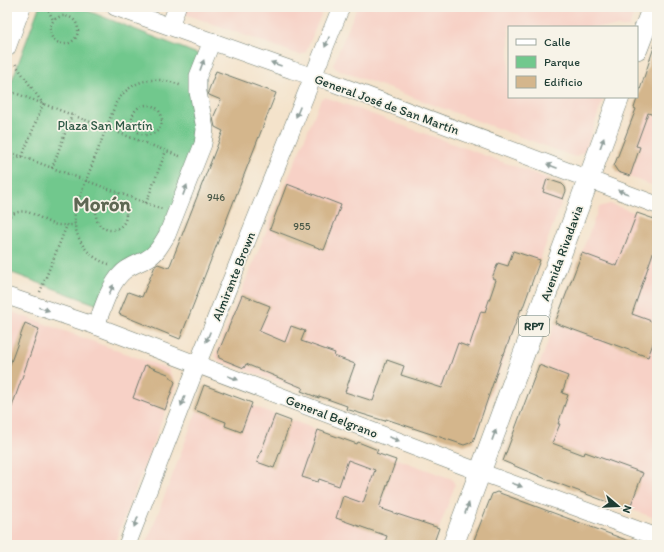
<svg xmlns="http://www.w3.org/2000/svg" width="664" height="552" viewBox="0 0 664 552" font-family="Itim,sans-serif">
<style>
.built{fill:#f7d1c6}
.green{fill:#71c88d;stroke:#488260}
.building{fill:#d4b68c}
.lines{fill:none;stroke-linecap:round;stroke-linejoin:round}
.minor-casing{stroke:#6a7769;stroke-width:18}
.major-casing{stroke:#6a7769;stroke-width:22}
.path{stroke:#6a7769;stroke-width:2.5;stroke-dasharray:1 3;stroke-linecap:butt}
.minor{stroke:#fff;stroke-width:17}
.major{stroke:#fff;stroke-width:21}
.oneway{fill:#8f9e9a}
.labels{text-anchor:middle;stroke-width:3.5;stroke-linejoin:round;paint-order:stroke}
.number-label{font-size:11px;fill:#4c5b4a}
.shield{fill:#f7f3e8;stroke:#60746a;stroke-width:1}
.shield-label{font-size:12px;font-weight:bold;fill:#1f3d34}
.street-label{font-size:13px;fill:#1f3d34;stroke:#f7f3e8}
.park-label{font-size:13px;fill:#2f5946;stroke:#f7f3e8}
.town-label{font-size:21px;font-weight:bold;fill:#5e6753;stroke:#f7f3e8}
</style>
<rect width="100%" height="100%" fill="#f7f3e8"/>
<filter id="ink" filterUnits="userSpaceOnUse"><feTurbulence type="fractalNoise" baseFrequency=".025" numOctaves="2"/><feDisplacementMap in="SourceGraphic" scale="8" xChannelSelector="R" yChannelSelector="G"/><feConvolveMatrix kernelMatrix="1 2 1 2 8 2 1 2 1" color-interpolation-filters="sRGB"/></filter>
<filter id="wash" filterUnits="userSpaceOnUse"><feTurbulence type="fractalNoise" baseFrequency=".012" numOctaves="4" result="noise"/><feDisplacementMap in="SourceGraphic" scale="16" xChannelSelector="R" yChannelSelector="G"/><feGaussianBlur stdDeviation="0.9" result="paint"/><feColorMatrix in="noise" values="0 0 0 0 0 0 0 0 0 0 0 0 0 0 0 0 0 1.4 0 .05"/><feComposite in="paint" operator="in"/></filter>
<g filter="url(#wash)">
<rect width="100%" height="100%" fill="#f4e3cb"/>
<g class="built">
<path d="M 165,7 L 324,7 L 306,52 L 300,55 Z"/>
<path d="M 357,7 L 636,7 L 629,27 L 509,27 L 509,97 L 604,97 L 585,151 L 575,157 L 336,69 L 333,65 Z"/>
<path d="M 657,49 L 657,187 L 618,173 L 615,165 Z"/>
<path d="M 325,97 L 563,184 L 566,190 L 473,442 L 464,445 L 219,361 L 215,355 L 321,99 Z"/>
<path d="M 610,204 L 657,220 L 657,519 L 505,462 L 504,458 L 599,207 Z"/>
<path d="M 7,310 L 168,369 L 176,384 L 114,545 L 7,545 Z"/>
<path d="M 209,390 L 452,479 L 455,485 L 433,545 L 146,545 L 204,392 Z"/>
</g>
<path class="green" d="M 39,7 L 78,7 L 205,57 L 205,129 L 167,235 L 98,305 L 7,271 L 7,94 Z"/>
<g id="blocks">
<g class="building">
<path d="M 655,44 L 657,45 L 657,116 L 648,113 L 636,146 L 640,147 L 630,176 L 618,172 L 614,166 L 636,109 L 634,108 Z"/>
<path d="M 216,71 L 276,93 L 180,339 L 119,314 L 128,292 L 142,297 L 155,266 L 158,264 L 169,268 L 223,131 L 215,127 L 213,118 L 221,100 L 209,95 L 208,92 Z"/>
<path d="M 547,179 L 562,184 L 565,187 L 566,191 L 563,199 L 543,192 Z"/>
<path d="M 287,184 L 341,205 L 324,250 L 270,229 Z"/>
<path d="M 637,213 L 657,220 L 657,241 L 632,314 L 657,323 L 657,333 L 648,357 L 555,323 L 582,253 L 617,266 Z"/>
<path d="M 513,251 L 540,260 L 522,310 L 521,309 L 504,354 L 503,354 L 473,442 L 464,445 L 386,419 L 385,421 L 346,409 L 347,406 L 319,396 L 319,398 L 301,391 L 303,388 L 246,364 L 244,368 L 219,358 L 218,353 L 242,295 L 270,306 L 259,331 L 285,342 L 291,326 L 305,331 L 301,341 L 335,353 L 334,356 L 355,364 L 345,392 L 373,401 L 387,360 L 404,366 L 401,375 L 442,388 L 458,343 L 469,347 L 481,311 L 485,312 L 496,280 L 492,278 L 498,263 L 508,266 Z"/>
<path d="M 25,323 L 39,329 L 9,415 L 7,415 L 7,373 Z"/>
<path d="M 145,365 L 168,374 L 175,382 L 165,410 L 133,398 Z"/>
<path d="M 539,365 L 568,376 L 562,393 L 568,395 L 558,424 L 560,424 L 552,443 L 584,455 L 585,452 L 643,473 L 629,510 L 546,479 L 503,461 Z"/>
<path d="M 204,385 L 252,403 L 241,432 L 225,426 L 226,422 L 195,410 Z"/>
<path d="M 275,415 L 291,421 L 274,468 L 257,462 Z"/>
<path d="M 318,430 L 357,444 L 358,442 L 378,450 L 376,453 L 396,460 L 379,508 L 439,528 L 433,545 L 384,545 L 387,536 L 336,518 L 343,496 L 363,503 L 375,470 L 348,460 L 339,486 L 319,479 L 318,482 L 302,477 Z"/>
<path d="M 497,492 L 637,544 L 637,545 L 472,545 L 492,494 Z"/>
</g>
</g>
</g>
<g filter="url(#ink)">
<use href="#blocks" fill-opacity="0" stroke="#6a7769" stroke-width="1"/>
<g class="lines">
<defs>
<g id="minor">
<path d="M 115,7 L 292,70 L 328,81 L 657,205"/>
<path d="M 170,26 L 177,7"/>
<path d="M 7,48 L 22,7"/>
<path d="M 7,296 L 96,326 L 464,466 L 657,537"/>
<path d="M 96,326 C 102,310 109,286 121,274 C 127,267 137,264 145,260 C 156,255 161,245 167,235 L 203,144 L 205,129 L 198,92 L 198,76 L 212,41"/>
<path d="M 127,545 L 197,365 L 341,7"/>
</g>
<g id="major">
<path d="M 637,49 L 653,7"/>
<path d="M 453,545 L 619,97"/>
</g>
</defs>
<use href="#minor" class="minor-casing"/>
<use href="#major" class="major-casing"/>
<g class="path">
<path d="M 47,7 L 53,20"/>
<circle cx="64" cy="30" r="14"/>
<path d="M 7,90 L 182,157"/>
<circle cx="147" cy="120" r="15"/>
<path d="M 7,151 L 162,209"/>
<path d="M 7,161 L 22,157 L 43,104 L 14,62"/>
<path d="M 52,168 L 72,115"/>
<circle cx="111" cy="215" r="15"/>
<path d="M 116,201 L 119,193"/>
<path d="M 146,203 L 166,151"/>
<path d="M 7,218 C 25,203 37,218 53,224 C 60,226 67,225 75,225"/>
<path d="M 109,264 C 91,259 78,244 75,225 C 74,220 75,214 75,209 L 116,103 C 119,99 122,94 126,91 C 143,76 163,78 182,86"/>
<path d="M 40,292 L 67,225"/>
</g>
<use href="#minor" class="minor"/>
<use href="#major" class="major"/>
</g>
<defs><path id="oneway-solid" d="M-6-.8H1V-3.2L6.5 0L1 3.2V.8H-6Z"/></defs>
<g class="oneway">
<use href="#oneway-solid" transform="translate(327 42) rotate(112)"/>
<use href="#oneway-solid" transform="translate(276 64) rotate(-160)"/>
<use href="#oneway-solid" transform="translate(202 65) rotate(-70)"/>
<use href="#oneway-solid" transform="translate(298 112) rotate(112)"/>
<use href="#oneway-solid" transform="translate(602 143) rotate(-70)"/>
<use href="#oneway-solid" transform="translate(552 166) rotate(-159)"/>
<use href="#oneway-solid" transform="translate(185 190) rotate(-69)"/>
<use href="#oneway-solid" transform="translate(623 192) rotate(-160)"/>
<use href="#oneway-solid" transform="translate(111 290) rotate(-66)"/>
<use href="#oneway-solid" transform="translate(44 309) rotate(18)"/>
<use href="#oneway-solid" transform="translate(208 337) rotate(112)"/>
<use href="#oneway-solid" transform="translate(233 378) rotate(21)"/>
<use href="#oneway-solid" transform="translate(183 401) rotate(111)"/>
<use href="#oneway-solid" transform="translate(494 435) rotate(-70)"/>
<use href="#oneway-solid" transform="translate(394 439) rotate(21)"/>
<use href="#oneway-solid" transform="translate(517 485) rotate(20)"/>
<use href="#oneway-solid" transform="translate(467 508) rotate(-70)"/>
<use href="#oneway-solid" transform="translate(136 522) rotate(111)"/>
</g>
</g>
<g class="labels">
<g class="number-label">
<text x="216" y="201">946</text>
<text x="302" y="230">955</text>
</g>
<rect class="shield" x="519" y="316" width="30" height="20" rx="3"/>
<g class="shield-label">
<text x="534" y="330">RP7</text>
</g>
<g class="street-label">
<text transform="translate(387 104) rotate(20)" y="5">General José de San Martín</text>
<text transform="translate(561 253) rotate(-70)" y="5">Avenida Rivadavia</text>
<text transform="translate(233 276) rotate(-68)" y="5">Almirante Brown</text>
<text transform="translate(332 416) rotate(21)" y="5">General Belgrano</text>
</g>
<g class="park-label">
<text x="105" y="130">Plaza San Martín</text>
</g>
<g class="town-label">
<text x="102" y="211">Morón</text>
</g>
</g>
<rect width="664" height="552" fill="none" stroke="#f7f3e8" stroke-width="24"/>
<rect x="508" y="26" width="130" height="72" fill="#f7f3e8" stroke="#a1aaa0"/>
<rect x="516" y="39" width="20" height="6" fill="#ffffff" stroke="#a1aaa0"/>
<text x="544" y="46" font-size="12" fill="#1f3d34">Calle</text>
<rect x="516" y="56" width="20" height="12" fill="#71c88d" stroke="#a1aaa0"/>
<text x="544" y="66" font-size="12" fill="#1f3d34">Parque</text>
<rect x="516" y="76" width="20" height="12" fill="#d4b68c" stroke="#a1aaa0"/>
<text x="544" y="86" font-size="12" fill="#1f3d34">Edificio</text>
<g transform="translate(618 506) rotate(109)" stroke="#f7f3e8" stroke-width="3" paint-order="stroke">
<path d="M0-3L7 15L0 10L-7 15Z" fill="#1f3d34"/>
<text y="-6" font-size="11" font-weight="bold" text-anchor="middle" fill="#1f3d34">N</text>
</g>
</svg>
